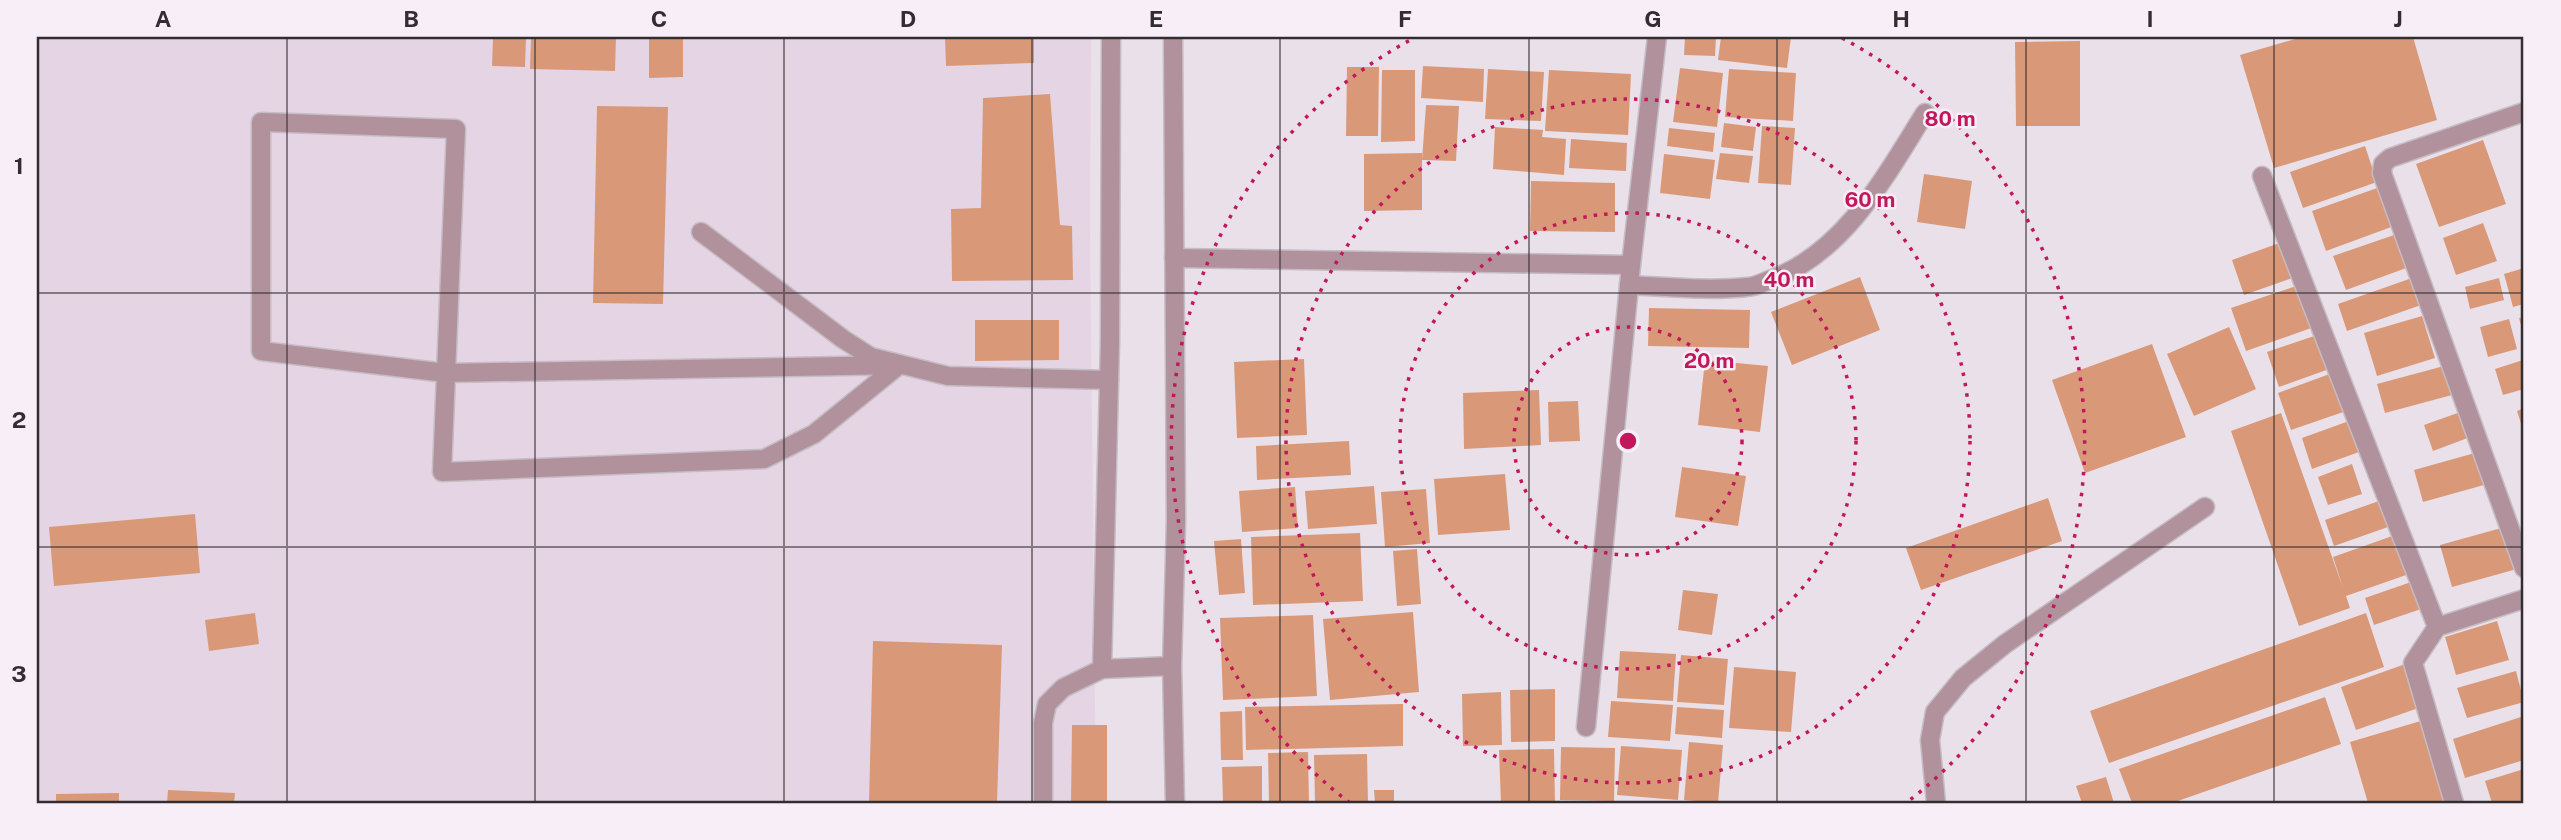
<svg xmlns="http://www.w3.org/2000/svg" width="2561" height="840" viewBox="0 0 2561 840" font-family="'Public Sans',sans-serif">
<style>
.built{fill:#e5d5e4}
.building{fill:#d99979}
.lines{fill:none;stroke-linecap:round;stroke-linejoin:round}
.minor-casing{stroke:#c5bcc4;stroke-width:21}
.minor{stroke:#b1929c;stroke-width:18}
.grid{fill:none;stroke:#312d30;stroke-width:2;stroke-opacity:0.55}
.ring{fill:none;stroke:#c2185b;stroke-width:3.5;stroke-dasharray:3.5 7}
.centre{fill:#c2185b;stroke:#f8eef7;stroke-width:3.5}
.ring-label{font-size:21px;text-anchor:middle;font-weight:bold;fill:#c2185b;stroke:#f8eef7;stroke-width:5;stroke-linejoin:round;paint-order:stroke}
.neatline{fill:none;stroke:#312d30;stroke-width:2.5}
.grid-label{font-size:23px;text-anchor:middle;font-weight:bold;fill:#312d30}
</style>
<rect width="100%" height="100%" fill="#eae0e9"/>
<path class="built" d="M 37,37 L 1091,37 L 1090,236 L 1096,803 L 37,803 Z"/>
<g class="building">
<path d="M 493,37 L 526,37 L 525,67 L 492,66 Z"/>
<path d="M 531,37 L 616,37 L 615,71 L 530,69 Z"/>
<path d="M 649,37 L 683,37 L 683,77 L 649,78 Z"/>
<path d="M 945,37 L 1034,37 L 1034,63 L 946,66 Z"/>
<path d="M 1685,37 L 1716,37 L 1715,56 L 1684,55 Z"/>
<path d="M 1721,37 L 1791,37 L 1787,68 L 1718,60 Z"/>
<path d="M 2302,37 L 2413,37 L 2437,120 L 2274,168 L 2240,55 Z"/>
<path d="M 2080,41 L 2080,126 L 2016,126 L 2015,42 Z"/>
<path d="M 1423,66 L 1484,69 L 1483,102 L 1421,98 Z"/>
<path d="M 1347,67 L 1379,67 L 1378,136 L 1346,136 Z"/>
<path d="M 1680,68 L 1723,73 L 1717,127 L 1673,122 Z"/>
<path d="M 1488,69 L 1544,72 L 1541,121 L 1485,119 Z"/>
<path d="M 1729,69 L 1796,73 L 1793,121 L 1725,117 Z"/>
<path d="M 1382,70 L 1415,70 L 1415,141 L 1381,142 Z"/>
<path d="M 1549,70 L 1631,74 L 1628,135 L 1545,131 Z"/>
<path d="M 1050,94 L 1060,225 L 1072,226 L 1073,280 L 952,281 L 951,209 L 981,208 L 983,98 Z"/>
<path d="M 1426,105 L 1459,106 L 1456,161 L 1422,160 Z"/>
<path d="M 597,106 L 668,107 L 663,304 L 593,303 Z"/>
<path d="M 1724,123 L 1756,127 L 1753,151 L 1721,147 Z"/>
<path d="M 1762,126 L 1795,128 L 1791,185 L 1758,183 Z"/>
<path d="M 1495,127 L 1543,130 L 1542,137 L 1566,139 L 1564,175 L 1493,169 Z"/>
<path d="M 1669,128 L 1715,133 L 1713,152 L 1667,146 Z"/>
<path d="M 1571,139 L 1627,143 L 1626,171 L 1569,168 Z"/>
<path d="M 2483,140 L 2506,204 L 2439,227 L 2416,164 Z"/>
<path d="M 2365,146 L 2377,182 L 2303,208 L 2290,172 Z"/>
<path d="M 1422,153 L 1422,210 L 1364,211 L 1364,154 Z"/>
<path d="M 1720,153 L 1753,156 L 1749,183 L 1716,179 Z"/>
<path d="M 1664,154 L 1715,160 L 1710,199 L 1660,193 Z"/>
<path d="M 1924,174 L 1972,181 L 1965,229 L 1917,222 Z"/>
<path d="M 1531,181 L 1615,183 L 1615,232 L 1530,231 Z"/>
<path d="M 2380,187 L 2394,226 L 2326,251 L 2312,211 Z"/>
<path d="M 2483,223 L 2497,261 L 2456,275 L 2443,238 Z"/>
<path d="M 2397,234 L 2409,267 L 2346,290 L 2333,256 Z"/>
<path d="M 2285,241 L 2298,276 L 2244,295 L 2232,260 Z"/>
<path d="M 2524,268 L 2524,304 L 2513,307 L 2504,274 Z"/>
<path d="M 1860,277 L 1880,330 L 1792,365 L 1771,312 Z"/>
<path d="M 2412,278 L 2421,305 L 2347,331 L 2338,304 Z"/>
<path d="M 2499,278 L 2504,300 L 2470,309 L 2465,287 Z"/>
<path d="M 2299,285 L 2314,327 L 2246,351 L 2231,308 Z"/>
<path d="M 1649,308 L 1750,310 L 1749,348 L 1648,346 Z"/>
<path d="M 2422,316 L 2435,358 L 2377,376 L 2364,333 Z"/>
<path d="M 2524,317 L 2524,333 L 2523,333 L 2519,318 Z"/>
<path d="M 2509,319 L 2517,349 L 2488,357 L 2480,327 Z"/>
<path d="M 975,320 L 1059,320 L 1059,360 L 975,361 Z"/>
<path d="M 2229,327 L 2256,389 L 2194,416 L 2167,354 Z"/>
<path d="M 2320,334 L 2332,368 L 2279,387 L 2267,352 Z"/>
<path d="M 2152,344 L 2186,437 L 2085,473 L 2052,380 Z"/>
<path d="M 1304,359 L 1307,435 L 1237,438 L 1234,362 Z"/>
<path d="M 1705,360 L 1768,366 L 1760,432 L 1698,425 Z"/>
<path d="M 2523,360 L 2524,389 L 2503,395 L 2495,369 Z"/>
<path d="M 2444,366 L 2452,395 L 2385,413 L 2377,384 Z"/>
<path d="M 2335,372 L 2349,410 L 2291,430 L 2278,393 Z"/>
<path d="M 1539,390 L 1541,445 L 1464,449 L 1463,393 Z"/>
<path d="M 1578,401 L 1580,441 L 1549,442 L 1548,402 Z"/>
<path d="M 2524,408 L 2524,433 L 2517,411 Z"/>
<path d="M 2463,411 L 2473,436 L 2433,451 L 2424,425 Z"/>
<path d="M 2281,413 L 2343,588 L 2333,557 L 2395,535 L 2409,574 L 2346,596 L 2350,608 L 2299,626 L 2231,431 Z"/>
<path d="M 2349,421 L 2359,452 L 2312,469 L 2302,438 Z"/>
<path d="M 1349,441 L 1351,475 L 1257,480 L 1256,446 Z"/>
<path d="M 2482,451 L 2491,483 L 2423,502 L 2414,470 Z"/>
<path d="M 2352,464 L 2362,494 L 2328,505 L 2318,477 Z"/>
<path d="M 1682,467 L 1746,476 L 1738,526 L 1675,517 Z"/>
<path d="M 1505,474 L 1510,530 L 1438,535 L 1434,479 Z"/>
<path d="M 1374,486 L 1377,524 L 1308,529 L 1305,491 Z"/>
<path d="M 1295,487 L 1298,528 L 1242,532 L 1239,491 Z"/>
<path d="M 1426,489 L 1430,543 L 1385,547 L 1381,492 Z"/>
<path d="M 2048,498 L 2062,541 L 1921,590 L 1906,548 Z"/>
<path d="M 2379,501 L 2388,527 L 2334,546 L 2325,520 Z"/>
<path d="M 195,514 L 200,573 L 54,586 L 49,527 Z"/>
<path d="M 2505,527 L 2517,569 L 2452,587 L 2440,545 Z"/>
<path d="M 1360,533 L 1363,601 L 1253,605 L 1251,537 Z"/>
<path d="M 1241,539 L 1245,593 L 1219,595 L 1214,541 Z"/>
<path d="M 1417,549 L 1421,604 L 1397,606 L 1393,551 Z"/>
<path d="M 2414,581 L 2424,608 L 2374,625 L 2365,598 Z"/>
<path d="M 1683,590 L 1718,594 L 1712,635 L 1678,630 Z"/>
<path d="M 1413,612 L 1419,692 L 1330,700 L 1323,619 Z"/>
<path d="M 255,613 L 259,644 L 209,651 L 205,620 Z"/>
<path d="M 2366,613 L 2384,667 L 2109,763 L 2090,711 Z"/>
<path d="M 1313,615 L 1317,696 L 1223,700 L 1220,618 Z"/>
<path d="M 2497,621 L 2509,660 L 2456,675 L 2445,637 Z"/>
<path d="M 873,641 L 1002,645 L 997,803 L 869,803 Z"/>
<path d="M 1620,651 L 1676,654 L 1673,701 L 1617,698 Z"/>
<path d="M 1681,655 L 1728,659 L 1724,705 L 1677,702 Z"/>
<path d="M 2408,663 L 2424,706 L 2356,730 L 2341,687 Z"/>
<path d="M 1734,667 L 1796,672 L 1791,732 L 1729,728 Z"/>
<path d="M 2516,671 L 2524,702 L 2467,718 L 2457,688 Z"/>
<path d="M 1555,689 L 1555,741 L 1511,742 L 1510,690 Z"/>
<path d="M 1501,692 L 1502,745 L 1463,746 L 1462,694 Z"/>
<path d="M 2325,697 L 2341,744 L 2172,803 L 2132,803 L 2119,769 Z"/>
<path d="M 1611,701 L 1673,705 L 1670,741 L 1608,737 Z"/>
<path d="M 1403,704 L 1403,746 L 1246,750 L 1245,707 Z"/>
<path d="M 1677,707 L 1724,710 L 1722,738 L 1675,734 Z"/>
<path d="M 1242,711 L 1243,760 L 1221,760 L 1220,712 Z"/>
<path d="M 2524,716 L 2524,760 L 2465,778 L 2453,739 Z"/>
<path d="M 2424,720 L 2448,803 L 2368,803 L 2350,742 Z"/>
<path d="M 1072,725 L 1107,725 L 1107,803 L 1071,803 Z"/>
<path d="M 1689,742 L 1723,745 L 1718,803 L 1684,800 Z"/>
<path d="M 1621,746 L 1682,750 L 1678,800 L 1617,795 Z"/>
<path d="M 1561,747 L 1615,748 L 1614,801 L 1560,800 Z"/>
<path d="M 1554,749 L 1555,803 L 1501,803 L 1499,750 Z"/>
<path d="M 1308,752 L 1309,803 L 1269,803 L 1268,753 Z"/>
<path d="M 1367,754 L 1368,803 L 1315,803 L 1314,755 Z"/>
<path d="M 1262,766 L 1262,803 L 1223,803 L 1222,767 Z"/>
<path d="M 2524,769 L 2524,803 L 2492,803 L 2485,781 Z"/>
<path d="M 2106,777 L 2114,803 L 2082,803 L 2076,786 Z"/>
<path d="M 168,790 L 235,793 L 234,803 L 167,803 Z"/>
<path d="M 1374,790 L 1394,790 L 1394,803 L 1375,803 Z"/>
<path d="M 119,793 L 119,803 L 56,803 L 56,794 Z"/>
</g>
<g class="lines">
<defs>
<g id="minor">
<path d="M 1173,37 L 1176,521 L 1172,666 L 1175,803"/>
<path d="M 2524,112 L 2390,158 L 2383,164 L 2382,173 L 2524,568"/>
<path d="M 2262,176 L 2437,627"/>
<path d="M 701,232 L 843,339 L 871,357 L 948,376 L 1109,380"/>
<path d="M 1174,258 L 1631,265 L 1657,37"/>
<path d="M 1629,285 C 1668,287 1708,291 1747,287 C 1755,287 1764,282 1772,279 C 1845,252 1886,175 1925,113"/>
<path d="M 899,365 L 814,434 L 764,459 L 442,472 L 456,129 L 261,122 L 261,351 L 446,373 L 899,365"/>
<path d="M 1102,669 L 1110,341 L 1111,37"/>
<path d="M 1586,727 L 1631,265"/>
<path d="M 1043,803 L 1043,723 L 1047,704 L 1063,688 L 1102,669 L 1172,666"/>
<path d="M 1936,803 L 1930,740 L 1935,712 L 1963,678 L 2005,644 L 2205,507"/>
<path d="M 2454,803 L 2413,663 L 2437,627 L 2524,599"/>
</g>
</defs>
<use href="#minor" class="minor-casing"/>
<use href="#minor" class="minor"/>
</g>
<path class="grid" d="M 287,37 L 287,803M 535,37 L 535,803M 784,37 L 784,803M 1032,37 L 1032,803M 1280,37 L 1280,803M 1529,37 L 1529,803M 1777,37 L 1777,803M 2026,37 L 2026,803M 2274,37 L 2274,803M 37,293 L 2524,293M 37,547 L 2524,547"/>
<g class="ring">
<circle cx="1628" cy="441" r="114"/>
<circle cx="1628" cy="441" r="228"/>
<circle cx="1628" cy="441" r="342"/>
<path d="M1350 803A456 456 0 0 1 1414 38M1842 38A456 456 0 0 1 1906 803"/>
</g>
<circle cx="1628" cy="441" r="10" class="centre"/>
<g class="ring-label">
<text x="1950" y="126">80 m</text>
<text x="1870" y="207">60 m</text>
<text x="1789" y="287">40 m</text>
<text x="1709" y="368">20 m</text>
</g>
<rect width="2561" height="840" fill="none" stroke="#f8eef7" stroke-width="77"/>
<rect x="38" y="38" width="2484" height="764" class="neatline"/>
<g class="grid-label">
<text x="163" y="27">A</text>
<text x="411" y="27">B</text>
<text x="659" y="27">C</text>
<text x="908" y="27">D</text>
<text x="1156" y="27">E</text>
<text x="1405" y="27">F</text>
<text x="1653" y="27">G</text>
<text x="1901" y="27">H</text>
<text x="2150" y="27">I</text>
<text x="2398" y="27">J</text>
<text x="19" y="174">1</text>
<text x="19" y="428">2</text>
<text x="19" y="682">3</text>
</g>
</svg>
